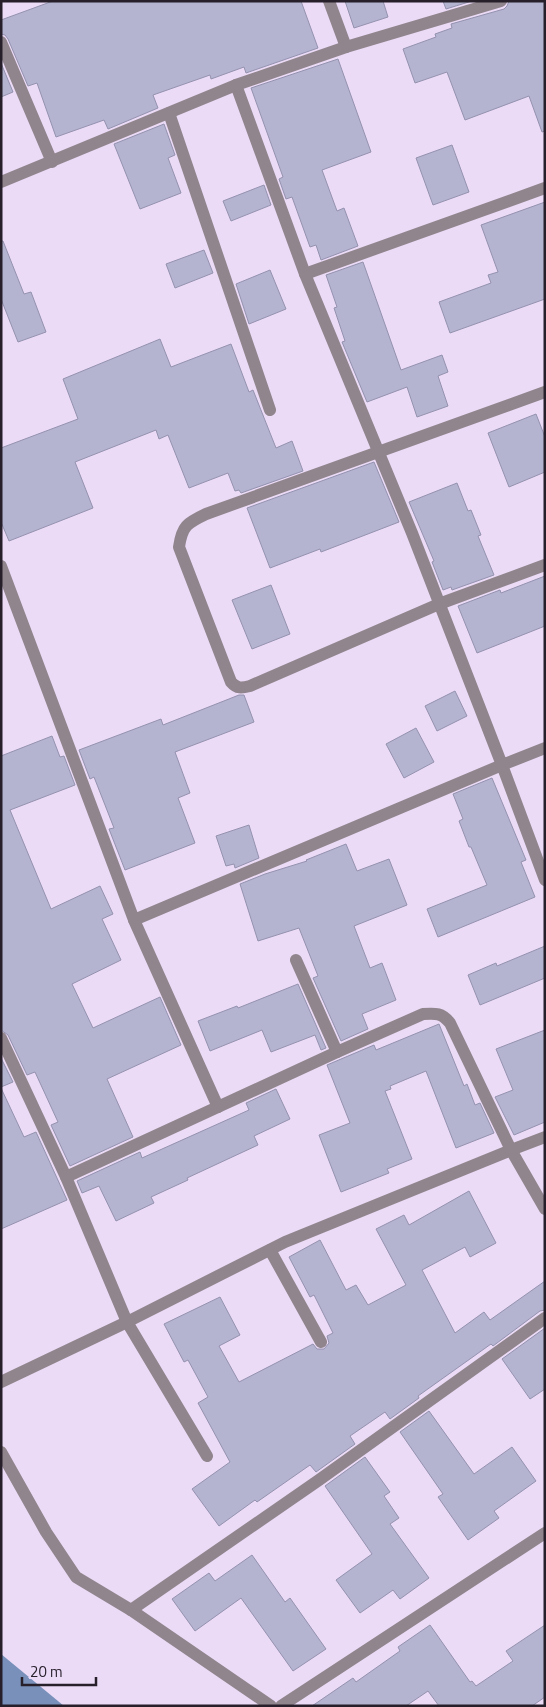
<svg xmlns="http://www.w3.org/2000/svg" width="546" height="1707" viewBox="0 0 546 1707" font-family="'Titillium Web',sans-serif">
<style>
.water{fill:#7990ba}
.building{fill:#b4b3d0;stroke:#9492af}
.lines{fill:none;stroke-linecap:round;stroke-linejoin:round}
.minor{stroke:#91858d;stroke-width:12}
</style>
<rect width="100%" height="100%" fill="#ebdbf7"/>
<path class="water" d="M 1,1654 L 64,1706 L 1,1706 Z"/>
<g class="building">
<path d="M 53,1 L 301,1 L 318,48 L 246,73 L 244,67 L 211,79 L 210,75 L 153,95 L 158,108 L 108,129 L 104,120 L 56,137 L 37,83 L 28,86 L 8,39 L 5,35 L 1,34 L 1,20 Z"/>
<path d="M 345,1 L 383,1 L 388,17 L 354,28 Z"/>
<path d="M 443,1 L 472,1 L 446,9 Z"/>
<path d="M 509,1 L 545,1 L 545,131 L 542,132 L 529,96 L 465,120 L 447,72 L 415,83 L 403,49 L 436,37 L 435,34 L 452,28 L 451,24 L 504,9 L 507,6 Z"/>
<path d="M 338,59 L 371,152 L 322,170 L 337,211 L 344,208 L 358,246 L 321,260 L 316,245 L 310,247 L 292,197 L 286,199 L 279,179 L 283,177 L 251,88 Z"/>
<path d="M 1,63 L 13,92 L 1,97 Z"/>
<path d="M 164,124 L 175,155 L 168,158 L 181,193 L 140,209 L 114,144 Z"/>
<path d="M 452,145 L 469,192 L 433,205 L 416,158 Z"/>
<path d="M 264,185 L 271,205 L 231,221 L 223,201 Z"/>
<path d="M 545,202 L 545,299 L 450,333 L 439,302 L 491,283 L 488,275 L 498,272 L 481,225 Z"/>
<path d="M 1,241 L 3,241 L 24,294 L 31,292 L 46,332 L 18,342 L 1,299 Z"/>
<path d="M 204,250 L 213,273 L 175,288 L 166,264 Z"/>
<path d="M 363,262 L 401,370 L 442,355 L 448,372 L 438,376 L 448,406 L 417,417 L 407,387 L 367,402 L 342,342 L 345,341 L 334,308 L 337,307 L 326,275 Z"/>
<path d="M 270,270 L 286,309 L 249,324 L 236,284 Z"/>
<path d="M 160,339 L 171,367 L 231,344 L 249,392 L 253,390 L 276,448 L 292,441 L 303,471 L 241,493 L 239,490 L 235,491 L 228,473 L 189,488 L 168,435 L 159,439 L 156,430 L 75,462 L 93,508 L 9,541 L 1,522 L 1,448 L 78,419 L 63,379 Z"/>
<path d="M 536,414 L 545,437 L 545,472 L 509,487 L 488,433 Z"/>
<path d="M 374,462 L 399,522 L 321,552 L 320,549 L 270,568 L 247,508 Z"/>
<path d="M 457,483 L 468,511 L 471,510 L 481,535 L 478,536 L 494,575 L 452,590 L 451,587 L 443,590 L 432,562 L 434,561 L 409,502 Z"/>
<path d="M 545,576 L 545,626 L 477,653 L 458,606 L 500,590 L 501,593 Z"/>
<path d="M 271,585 L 290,634 L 252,649 L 232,600 Z"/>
<path d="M 455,691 L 467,716 L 437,731 L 425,706 Z"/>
<path d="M 239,695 L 244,695 L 254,722 L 175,752 L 190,793 L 178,798 L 195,843 L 125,870 L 109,829 L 114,828 L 94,777 L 90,779 L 79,750 L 161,719 L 163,725 Z"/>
<path d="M 416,728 L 434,762 L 404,778 L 386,744 Z"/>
<path d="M 52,736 L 60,757 L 64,756 L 75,785 L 10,810 L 51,909 L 100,886 L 113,914 L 102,919 L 121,960 L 72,984 L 93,1028 L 160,997 L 181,1045 L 107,1079 L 133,1137 L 70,1166 L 51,1125 L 58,1122 L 35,1072 L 27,1075 L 8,1035 L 1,1030 L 1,756 Z"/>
<path d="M 492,778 L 526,860 L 521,862 L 535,897 L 438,937 L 427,909 L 487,885 L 471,847 L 469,847 L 459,821 L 463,819 L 453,794 Z"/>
<path d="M 249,825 L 259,858 L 235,868 L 234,864 L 226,866 L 216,836 Z"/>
<path d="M 346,844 L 357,871 L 389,859 L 407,905 L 354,926 L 370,968 L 382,963 L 396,1000 L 362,1014 L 368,1029 L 341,1041 L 313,978 L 318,976 L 299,928 L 258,941 L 240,884 L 265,874 L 307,861 L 306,860 Z"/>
<path d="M 545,946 L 545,978 L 480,1005 L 468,975 L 496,963 L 497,966 Z"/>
<path d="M 298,984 L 326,1048 L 321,1050 L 315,1035 L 271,1052 L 262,1030 L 210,1051 L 198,1021 L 237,1006 L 238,1008 Z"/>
<path d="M 439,1024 L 464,1086 L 467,1084 L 475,1105 L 480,1103 L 494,1133 L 456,1148 L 426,1071 L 390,1086 L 391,1089 L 385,1091 L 412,1159 L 387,1169 L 389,1173 L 341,1192 L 319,1135 L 350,1123 L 327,1065 L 374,1045 L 376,1050 Z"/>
<path d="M 545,1030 L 545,1122 L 514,1135 L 495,1097 L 513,1090 L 496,1049 Z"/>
<path d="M 1,1058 L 13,1082 L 1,1087 Z"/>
<path d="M 1,1088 L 24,1137 L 36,1132 L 67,1200 L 1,1229 Z"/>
<path d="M 276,1089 L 290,1119 L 254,1136 L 258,1145 L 187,1178 L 188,1180 L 151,1197 L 154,1203 L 116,1221 L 99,1186 L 82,1193 L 77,1181 L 140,1152 L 142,1158 L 249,1110 L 246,1103 Z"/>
<path d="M 469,1191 L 496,1243 L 470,1257 L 465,1247 L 422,1270 L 455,1333 L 484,1312 L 490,1320 L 545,1281 L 545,1310 L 540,1311 L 493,1346 L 491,1344 L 418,1396 L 419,1398 L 390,1419 L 385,1412 L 350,1436 L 355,1444 L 316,1472 L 310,1465 L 257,1502 L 255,1500 L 219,1526 L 192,1489 L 230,1462 L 198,1403 L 208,1397 L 188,1360 L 184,1362 L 164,1324 L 220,1297 L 240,1335 L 219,1346 L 239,1382 L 313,1344 L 317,1349 L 324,1349 L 329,1343 L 327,1336 L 333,1333 L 314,1295 L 310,1297 L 289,1257 L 320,1240 L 346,1290 L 356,1285 L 368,1305 L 406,1285 L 376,1229 L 404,1215 L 409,1225 Z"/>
<path d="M 545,1328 L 545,1389 L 530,1399 L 502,1359 Z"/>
<path d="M 429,1411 L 474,1474 L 512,1447 L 536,1481 L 494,1511 L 499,1518 L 468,1540 L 438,1497 L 443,1494 L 400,1432 Z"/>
<path d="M 365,1457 L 390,1492 L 384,1496 L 399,1518 L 390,1524 L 429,1578 L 400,1599 L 393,1590 L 360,1613 L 336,1580 L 372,1554 L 325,1486 Z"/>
<path d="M 252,1555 L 285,1602 L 290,1598 L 326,1649 L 293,1671 L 241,1598 L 195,1631 L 172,1599 L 209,1573 L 215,1581 Z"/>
<path d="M 430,1625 L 470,1682 L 472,1681 L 476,1686 L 513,1661 L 506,1651 L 545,1625 L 545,1697 L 532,1706 L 439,1706 L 428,1691 L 406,1706 L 312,1706 L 353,1678 L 356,1682 L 400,1651 L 398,1647 Z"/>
</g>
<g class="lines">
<g class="minor">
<path d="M 329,1 L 346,47"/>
<path d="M 1,42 L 52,162"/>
<path d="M 236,85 L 305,274 L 412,533 L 502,765 L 545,748"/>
<path d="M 169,113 L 270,410"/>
<path d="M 1,182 L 236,85 L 346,47 L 501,1"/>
<path d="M 305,274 L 545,188"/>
<path d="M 545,392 L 206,514 C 187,523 182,526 179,547 L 231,682 C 237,689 242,688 250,686 L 439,604 L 545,565"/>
<path d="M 1,566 L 134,920 L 502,765 L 545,880"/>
<path d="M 134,920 L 218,1107"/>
<path d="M 296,960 L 337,1052"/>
<path d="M 1,1038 L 66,1177 L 127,1322 L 207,1456"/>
<path d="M 66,1177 L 337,1052 L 423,1014 C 436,1013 442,1013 450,1023 L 511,1150 L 545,1137"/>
<path d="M 270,1250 L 321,1342"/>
<path d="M 1,1382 L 127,1322 L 285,1242 L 511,1150 L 545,1209"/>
<path d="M 1,1452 L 46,1532 L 76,1577 L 131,1610 L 271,1706"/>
<path d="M 131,1610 L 319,1480 L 545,1318"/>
<path d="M 281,1706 L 545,1533"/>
</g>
</g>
<rect width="546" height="1707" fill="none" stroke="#27202b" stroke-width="5"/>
<path d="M22 1677v8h74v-8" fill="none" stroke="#27202b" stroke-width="2.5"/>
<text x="30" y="1677" font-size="15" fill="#27202b" stroke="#ebdbf7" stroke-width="4" paint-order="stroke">20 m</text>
</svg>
